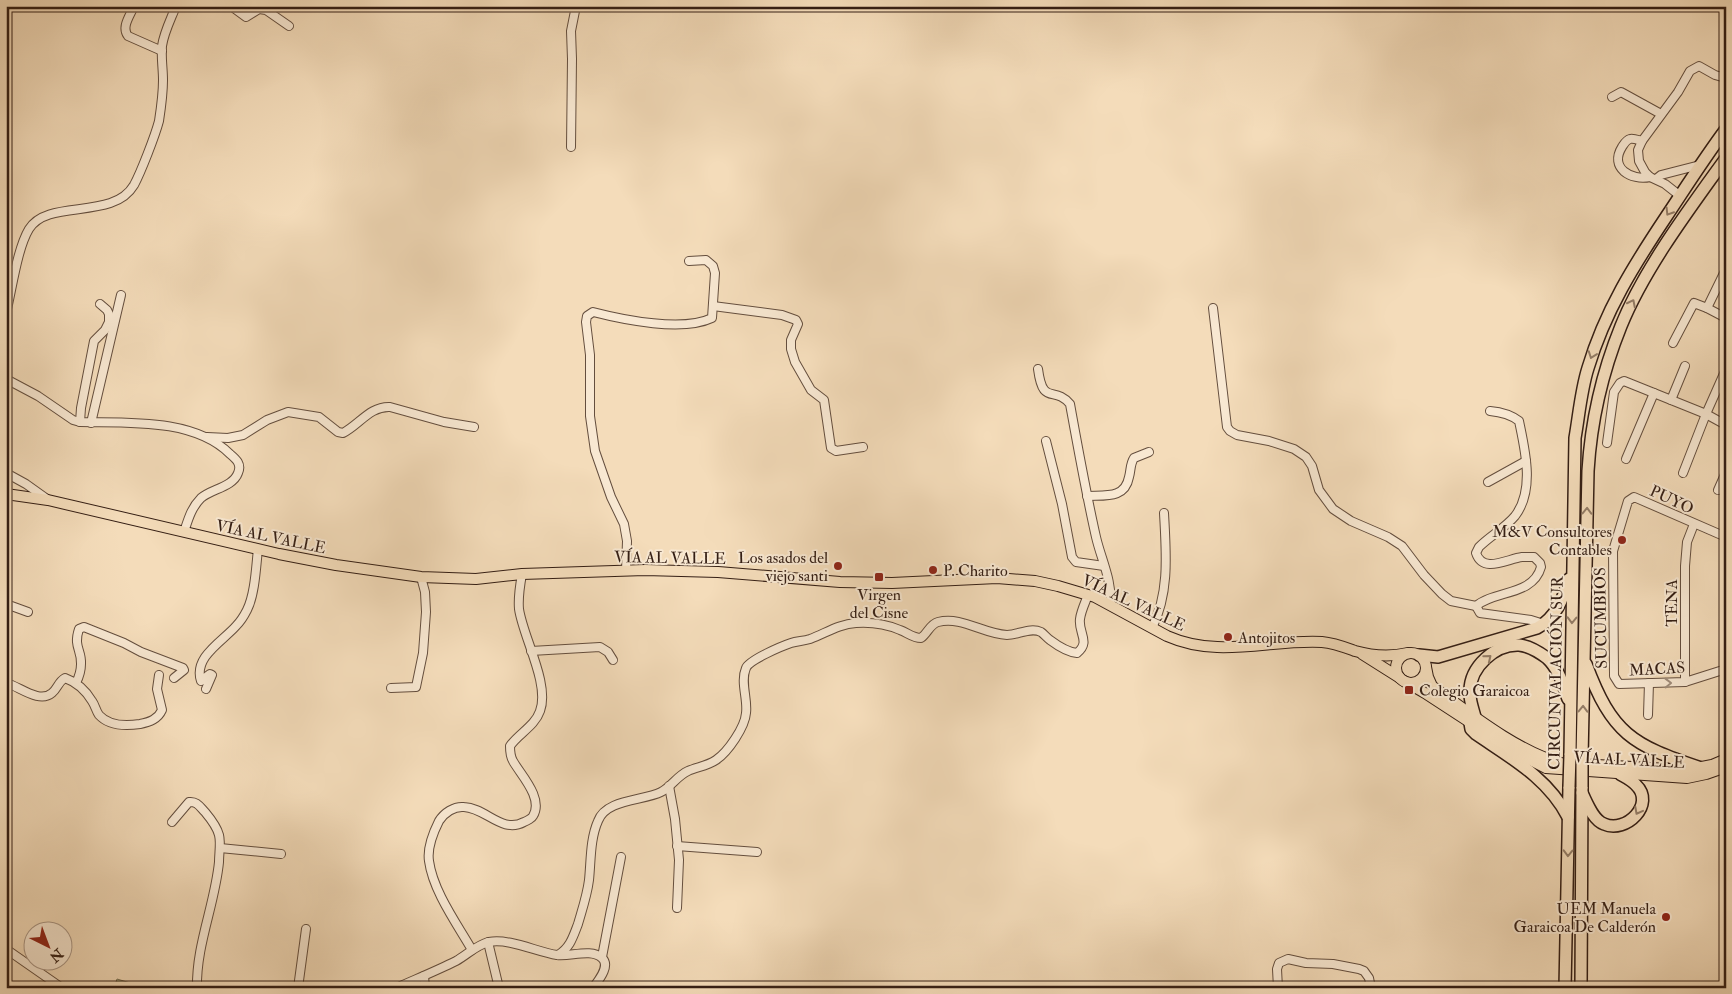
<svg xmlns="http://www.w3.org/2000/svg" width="1732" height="994" viewBox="0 0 1732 994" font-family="'IM FELL Double Pica',serif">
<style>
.green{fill:#bac091;stroke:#776f52}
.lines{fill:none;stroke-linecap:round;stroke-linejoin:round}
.minor-casing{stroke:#644e3e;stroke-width:10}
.major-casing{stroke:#341e14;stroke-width:12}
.highway-casing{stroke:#341e14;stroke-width:14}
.minor{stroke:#f8e8d2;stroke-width:8}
.major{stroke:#f4dcba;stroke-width:10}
.highway{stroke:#f4dcba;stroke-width:11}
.highway-bridge-casing{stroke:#341e14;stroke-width:14;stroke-linecap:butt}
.highway-bridge{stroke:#f4dcba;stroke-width:11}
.oneway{stroke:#947d67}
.oneway2{stroke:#a08d7c}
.poi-dot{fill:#8f2418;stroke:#f8e8d2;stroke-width:2}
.labels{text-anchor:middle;stroke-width:4;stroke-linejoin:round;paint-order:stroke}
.street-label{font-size:16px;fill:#341e14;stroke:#f8e8d2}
.poi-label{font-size:16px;fill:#341e14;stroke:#f8e8d2;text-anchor:end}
</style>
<rect width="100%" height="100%" fill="#f4dcba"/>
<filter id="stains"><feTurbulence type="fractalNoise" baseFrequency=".004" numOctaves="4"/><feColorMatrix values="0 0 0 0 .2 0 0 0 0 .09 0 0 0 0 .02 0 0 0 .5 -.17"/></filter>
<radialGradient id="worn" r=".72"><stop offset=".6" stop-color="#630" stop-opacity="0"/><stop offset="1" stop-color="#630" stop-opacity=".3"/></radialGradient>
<path class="green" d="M 117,979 L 137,985 L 136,988 L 114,988 Z"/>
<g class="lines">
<defs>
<g id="minor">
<path d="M 134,6 C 130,16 121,27 128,36 L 162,51"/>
<path d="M 231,6 L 246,17 L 259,9 L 266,10 L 289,26"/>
<path d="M 1612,97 L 1621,92 L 1661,114"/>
<path d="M 1642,141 C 1638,140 1633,138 1630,139 C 1626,140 1624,144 1622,147 C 1609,168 1631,181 1650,177"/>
<path d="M 571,147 L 572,59 L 571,31 L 576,6"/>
<path d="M 1656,179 L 1661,175 L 1700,165"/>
<path d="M 1679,195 L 1665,184 L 1650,177 L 1645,172 L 1639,161 L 1638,150 L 1642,141 L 1678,92 L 1690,71 L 1699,66 L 1715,75 L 1722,77"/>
<path d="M 713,306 L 782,315 L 796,320 L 798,324 L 791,340 L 791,349 L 795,362 L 811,390 L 824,400 L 831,448 L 836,451 L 863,447"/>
<path d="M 1213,308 L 1227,427 L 1230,431 L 1237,435 L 1269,441 L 1294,449 L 1306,457 L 1312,466 L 1319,490 L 1333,509 L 1351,521 L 1388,537 L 1402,546 L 1424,575 L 1442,594 L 1451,601 L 1476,606"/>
<path d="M 1707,308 L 1726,269"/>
<path d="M 6,313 C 12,290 17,249 29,229 C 48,198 113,221 134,185 C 141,172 155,136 159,121 C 161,108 163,93 163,80 C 163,69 161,57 162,46 C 164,32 171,19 176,6"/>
<path d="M 1673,343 L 1694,303 L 1707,308 L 1726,318"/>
<path d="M 1038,369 C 1043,407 1054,385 1070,404 C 1078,448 1086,493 1096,537 C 1101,559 1113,582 1110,605"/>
<path d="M 6,379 L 38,396 L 73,420 L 80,422 C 127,423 194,418 230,454 C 236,459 242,464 238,473 C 233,487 211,489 201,498 C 191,508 188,520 184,532"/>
<path d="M 1671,400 L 1685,366"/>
<path d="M 1490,411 C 1501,412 1510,414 1519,421 C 1525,450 1535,490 1515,516 C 1505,528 1490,536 1479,547 L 1476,553 C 1483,574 1507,559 1522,557 C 1526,557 1530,557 1534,557 L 1540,563 L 1541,567 C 1533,596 1495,590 1476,606 L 1480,613 L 1531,620 L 1544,624"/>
<path d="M 80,422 L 81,408 L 94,341 L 105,330 L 109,322 L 109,314 L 107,310 L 100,304"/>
<path d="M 91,423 L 121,295"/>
<path d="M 207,437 L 228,438 L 243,435 L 267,420 L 288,412 L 319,417 L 338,432 L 343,433 C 359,425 370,406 390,407 L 444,422 L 474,427"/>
<path d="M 1046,441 L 1062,504 L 1072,557 L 1076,562 L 1104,566"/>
<path d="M 1607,443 L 1614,392 L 1620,383 L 1624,381 L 1706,414 L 1726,425"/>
<path d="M 1626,459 L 1654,393"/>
<path d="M 6,473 L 26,484 L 47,499"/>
<path d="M 1683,473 L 1706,414 L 1726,369"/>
<path d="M 1488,482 L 1526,461"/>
<path d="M 1718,490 L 1726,472"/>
<path d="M 1087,496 C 1105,495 1125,499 1129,477 C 1131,470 1130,464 1134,458 L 1149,452"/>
<path d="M 1726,537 L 1634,497 L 1628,501 L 1613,551 L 1614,676 L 1619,684 L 1685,682 L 1726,669"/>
<path d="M 626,571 L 627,541 L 624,524 L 611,497 L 595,451 L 590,416 L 590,355 L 586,322 L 587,316 L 593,312 C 624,320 683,332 712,318 L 715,273 L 713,266 L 706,260 L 689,261"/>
<path d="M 6,604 L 28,612"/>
<path d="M 1152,628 C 1170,592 1166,552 1164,513"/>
<path d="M 531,651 L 600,647 L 608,652 L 613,660"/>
<path d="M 1685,682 L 1685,566 L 1687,542 L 1694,524"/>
<path d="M 6,683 C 19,686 39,704 52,693 C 58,688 58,682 65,678 C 76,682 86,691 92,701 C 95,705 96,711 99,715 C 109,726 127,726 140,724 C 150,722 158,719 162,710 L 157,689 L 159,675"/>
<path d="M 76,683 C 79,677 81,671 81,664 C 82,650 73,647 79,629 L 84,627 L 124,643 L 141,652 L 183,668 L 184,670 L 174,678"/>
<path d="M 391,688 L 416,687 L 423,653 L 426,612 L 425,592 L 421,577"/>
<path d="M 206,689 L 212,675 L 210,674 L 201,681 C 193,657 223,641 236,626 C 241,621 244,616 247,610 C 255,594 256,567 258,549"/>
<path d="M 1648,715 L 1649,683"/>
<path d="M 669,786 L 675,819 L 679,860 L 677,908"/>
<path d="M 172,822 L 189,802 C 197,801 200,807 205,812 C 210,818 217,827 219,835 C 221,843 219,853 219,862 C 215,904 196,945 197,988"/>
<path d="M 677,846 L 757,852"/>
<path d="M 220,848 L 281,854"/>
<path d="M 488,942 L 499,988"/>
<path d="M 6,949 L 62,988"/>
<path d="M 472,950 C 457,924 433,891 429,861 C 427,848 433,833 439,821 C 444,813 454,806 464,807 C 486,808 502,834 524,822 C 527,821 532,818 533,816 C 544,798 520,774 513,761 C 510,756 510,751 510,746 C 518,734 535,726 540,711 C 550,684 523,637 519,609 C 518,598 520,585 522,574"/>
<path d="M 558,955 C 570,948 573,937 578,924 C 582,910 587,896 589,880 C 591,861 590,839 598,821 C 606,799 643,801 661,792 C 671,787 677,776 688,771 C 697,767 707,766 716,760 C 728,752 745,727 746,713 C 748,699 740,682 746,668 C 749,660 782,646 791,643 C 797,641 804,641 810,639 C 826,633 839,624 856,623 C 871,622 886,624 900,630 C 908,633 913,638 921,638 C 928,633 930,624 938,622 C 962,616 983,634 1007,635 C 1018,635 1030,627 1041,632 C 1044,634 1047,638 1050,640 C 1058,646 1067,652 1077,653 C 1091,642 1078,633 1080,619 C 1081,611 1085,603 1088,595"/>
<path d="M 602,957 L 621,857"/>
<path d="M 424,976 L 425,988"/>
<path d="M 298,988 L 306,929"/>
<path d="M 396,988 C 416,979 436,971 456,961 C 467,955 476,945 489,942 C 509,938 537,952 557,955 C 570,957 591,948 602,958 C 611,966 598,981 593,988"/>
<path d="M 1278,988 L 1277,969 L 1279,963 L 1288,959 L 1306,963 L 1333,964 L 1359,969 L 1364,971 L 1369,978 L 1371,988"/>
</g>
<g id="major">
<path d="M 6,494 L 48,500 L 279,554 L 336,565 L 421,577 L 476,579 L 522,574 L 645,570 L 718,572 L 840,582 L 892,583 L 997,578 L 1035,581 L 1058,586 L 1095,597 L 1167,636 C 1219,659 1269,639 1322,642 C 1334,643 1344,647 1355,651 C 1373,656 1390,657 1408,653"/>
<circle cx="1411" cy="668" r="15"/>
<path d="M 1362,654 L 1400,678"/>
<path d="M 1426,667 L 1428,677 L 1432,686 C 1468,712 1518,752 1561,763 L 1686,770 L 1712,765 L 1726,759"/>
<path d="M 1404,681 L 1425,693 L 1517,753 L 1546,768 L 1687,778 L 1706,774 L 1726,767"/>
</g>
<g id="highway">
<path d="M 1419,655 L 1438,657 L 1537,628 C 1556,618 1563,599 1569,579"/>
<path d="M 1586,664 C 1612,734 1632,745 1701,768"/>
<path d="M 1475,717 C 1473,709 1469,699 1470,691 C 1470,667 1495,644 1519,645 C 1530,646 1539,652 1547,658 C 1559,669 1563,685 1568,699"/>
<path d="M 1470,723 L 1471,729 L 1476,734 C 1511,758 1548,778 1568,817"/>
<path d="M 1570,755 L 1575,438 C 1579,415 1581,390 1588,368 C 1605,311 1634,265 1666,217 C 1686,187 1705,157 1726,129"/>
<path d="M 1582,758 L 1588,471 C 1591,421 1602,373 1621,326 C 1644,269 1690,208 1726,158"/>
<path d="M 1582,793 C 1587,803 1593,820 1604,824 C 1626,834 1656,804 1636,785 C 1632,780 1625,777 1620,774"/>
<path d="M 1565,988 L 1569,787"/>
<path d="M 1581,988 L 1582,787"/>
</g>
</defs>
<use href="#minor" class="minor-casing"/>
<use href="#major" class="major-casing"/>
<use href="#highway" class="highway-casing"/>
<use href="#minor" class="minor"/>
<use href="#major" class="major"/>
<use href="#highway" class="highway"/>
<defs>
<g id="highway-bridge">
<path d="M 1569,787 L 1570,755"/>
<path d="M 1582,787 L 1582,758"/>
</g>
</defs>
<use href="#highway-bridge" class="highway-bridge-casing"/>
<use href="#highway-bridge" class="highway-bridge"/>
</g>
<defs><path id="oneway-chevron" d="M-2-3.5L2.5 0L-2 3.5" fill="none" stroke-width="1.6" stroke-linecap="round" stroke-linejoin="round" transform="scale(1.25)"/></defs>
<g class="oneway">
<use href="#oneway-chevron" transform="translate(1669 212) rotate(122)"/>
<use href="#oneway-chevron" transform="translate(1632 303) rotate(-63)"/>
<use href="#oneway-chevron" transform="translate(1592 355) rotate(110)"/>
<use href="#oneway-chevron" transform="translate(1587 511) rotate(-89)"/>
<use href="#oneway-chevron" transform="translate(1572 620) rotate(91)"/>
<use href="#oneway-chevron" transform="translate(1488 658) rotate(-39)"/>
<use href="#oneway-chevron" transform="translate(1583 709) rotate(-89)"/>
<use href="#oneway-chevron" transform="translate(1638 811) rotate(118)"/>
<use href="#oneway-chevron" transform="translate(1568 853) rotate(91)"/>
</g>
<use class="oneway2" href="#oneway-chevron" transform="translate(1668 683) rotate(-1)"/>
<g class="poi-dot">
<circle cx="1622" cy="540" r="5"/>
<circle cx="838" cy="566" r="5"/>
<circle cx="933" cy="570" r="5"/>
<rect x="874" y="572" width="10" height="10" rx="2.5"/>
<circle cx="1228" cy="637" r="5"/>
<rect x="1404" y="685" width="10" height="10" rx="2.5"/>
<circle cx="1666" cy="917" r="5"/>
</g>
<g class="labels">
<g class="street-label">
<text transform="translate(1672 499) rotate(25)" y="6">PUYO</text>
<text transform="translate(271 536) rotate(12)" y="6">VÍA AL VALLE</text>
<text transform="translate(670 557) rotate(1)" y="6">VÍA AL VALLE</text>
<text transform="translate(1134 602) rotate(25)" y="6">VÍA AL VALLE</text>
<text transform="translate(1671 603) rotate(-90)" y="6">TENA</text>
<text transform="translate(1600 618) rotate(-91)" y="6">SUCUMBIOS</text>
<text transform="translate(1657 668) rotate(-3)" y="6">MACAS</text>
<text transform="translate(1555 673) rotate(-89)" y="6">CIRCUNVALACIÓN SUR</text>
<text transform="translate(1629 759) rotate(3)" y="6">VÍA AL VALLE</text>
</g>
<g class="poi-label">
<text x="1612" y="537">M&amp;V Consultores<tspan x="1612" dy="18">Contables</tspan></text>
<text x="828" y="563">Los asados del<tspan x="828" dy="18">viejo santi</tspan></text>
<text x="943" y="576" text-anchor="start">P. Charito</text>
<text x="879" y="600" text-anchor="middle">Virgen<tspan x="879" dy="18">del Cisne</tspan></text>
<text x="1238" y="643" text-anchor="start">Antojitos</text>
<text x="1419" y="696" text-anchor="start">Colegio Garaicoa</text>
<text x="1656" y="914">UEM Manuela<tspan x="1656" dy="18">Garaicoa De Calderón</tspan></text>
</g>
</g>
<rect width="1732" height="994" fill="none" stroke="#f4dcba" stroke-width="25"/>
<rect x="8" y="8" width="1717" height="979" fill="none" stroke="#341e14" stroke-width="2.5"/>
<rect x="12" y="12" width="1707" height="969" fill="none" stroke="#341e14"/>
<g transform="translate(48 946) rotate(138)"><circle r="24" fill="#f8e8d2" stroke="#aa9786"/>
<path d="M0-4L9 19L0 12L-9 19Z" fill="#8f2418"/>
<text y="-8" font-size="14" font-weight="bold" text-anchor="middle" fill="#341e14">N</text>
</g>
<rect width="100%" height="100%" filter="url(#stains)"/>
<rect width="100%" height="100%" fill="url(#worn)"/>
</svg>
